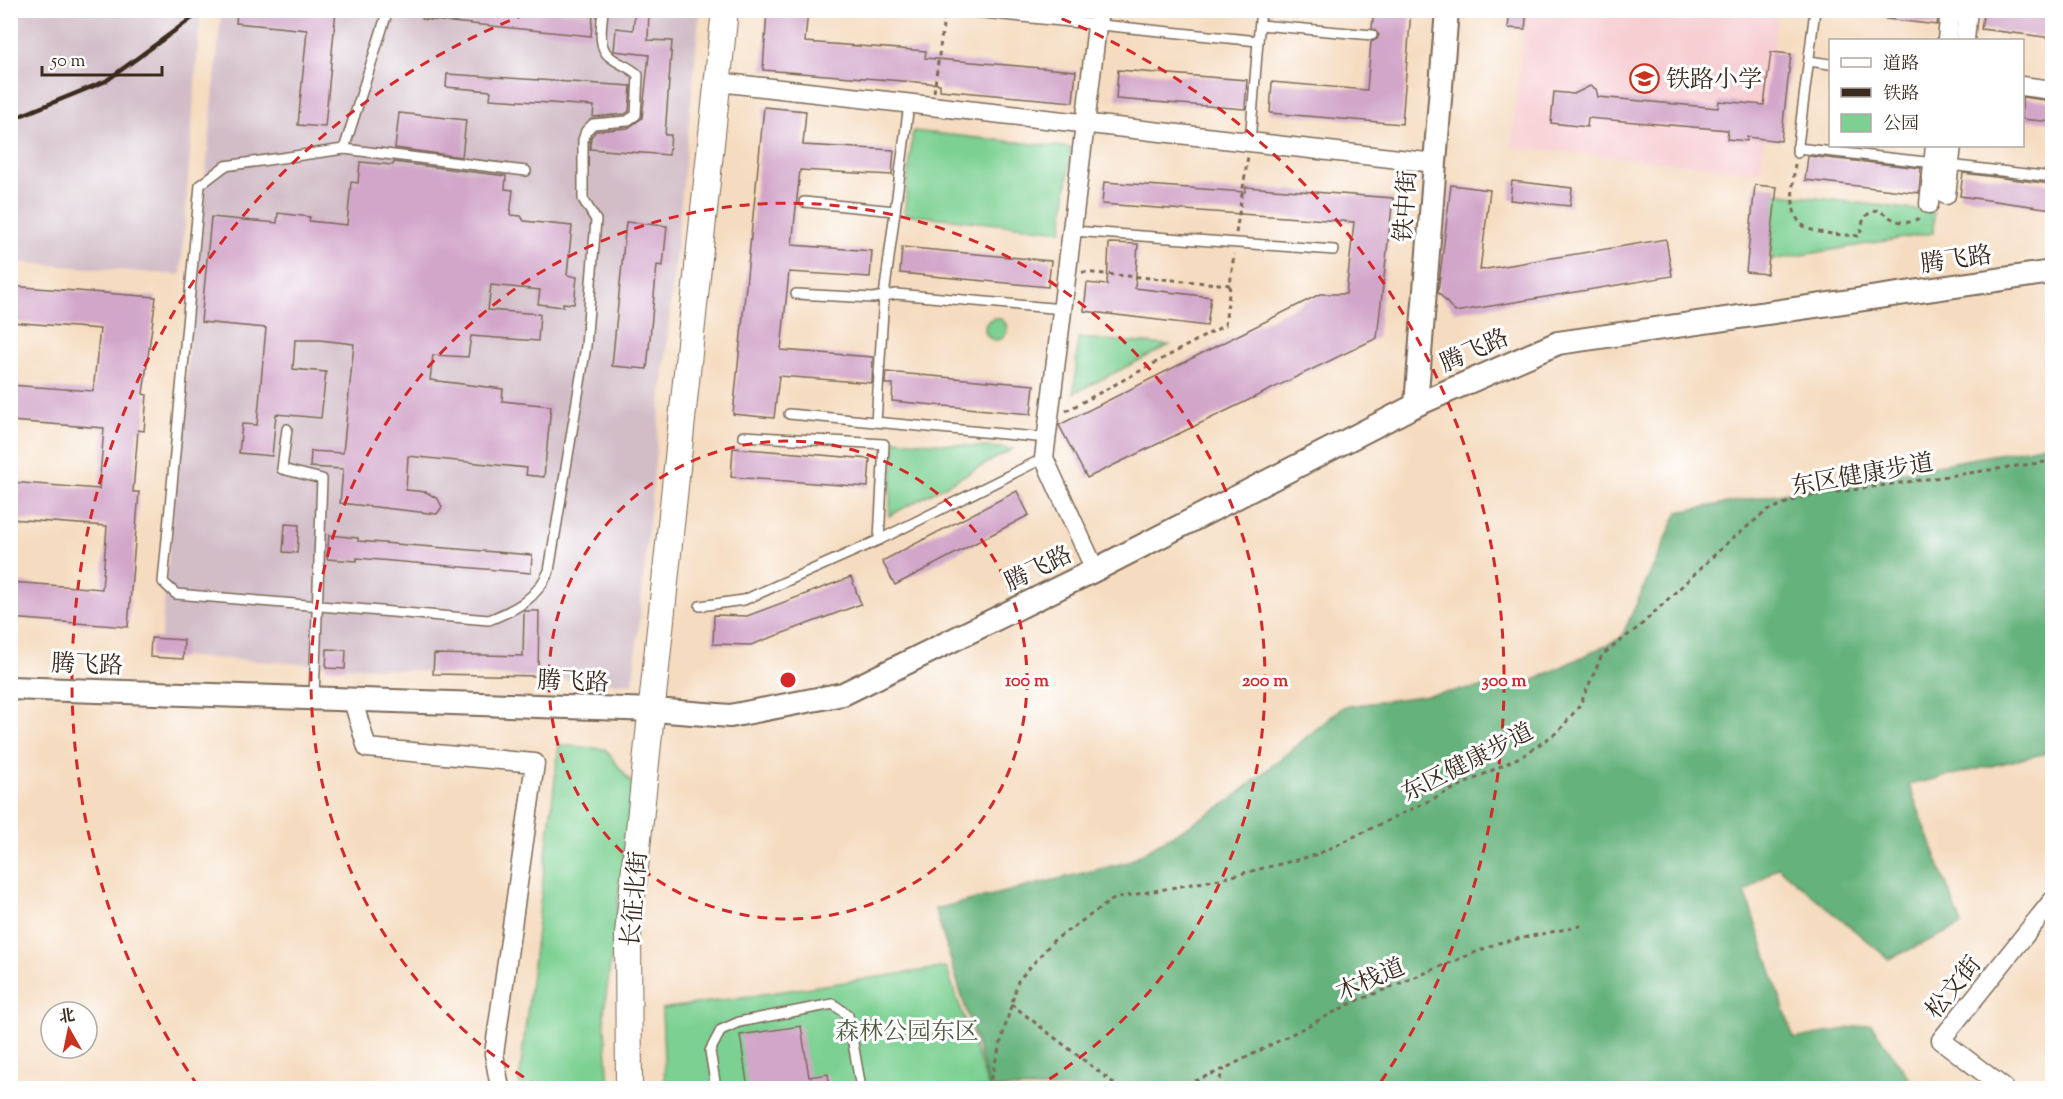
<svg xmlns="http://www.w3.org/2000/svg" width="2063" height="1099" viewBox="0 0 2063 1099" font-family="'Sorts Mill Goudy','Noto Serif SC',serif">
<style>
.built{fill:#f7cfd3}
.industrial{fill:#d2bdc7}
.green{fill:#7cd092;stroke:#5c7d58;stroke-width:1.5}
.forest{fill:#65b27c;stroke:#506e4d;stroke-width:1.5}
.building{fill:#d2a6c9}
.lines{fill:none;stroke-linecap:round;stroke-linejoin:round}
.service-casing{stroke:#7c6857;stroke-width:12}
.minor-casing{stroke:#7c6857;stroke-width:21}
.tertiary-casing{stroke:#7c6857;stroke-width:26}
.secondary-casing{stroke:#7c6857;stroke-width:28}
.path{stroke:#7c6857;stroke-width:3;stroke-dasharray:4.5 4.5;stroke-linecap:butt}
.service{stroke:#fff;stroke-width:9}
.minor{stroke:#fff;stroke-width:18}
.tertiary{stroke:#fff;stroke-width:22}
.secondary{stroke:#fff;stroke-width:26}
.rail{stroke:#3b2a1e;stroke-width:4.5}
.ring{fill:none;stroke:#d62828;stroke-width:3;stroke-dasharray:10 8}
.labels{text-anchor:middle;stroke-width:6;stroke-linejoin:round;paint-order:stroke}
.poi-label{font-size:24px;fill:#3b2a1e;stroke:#fff;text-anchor:start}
.street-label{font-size:24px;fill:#3b2a1e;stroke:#fff}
.park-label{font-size:24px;fill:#4e5c41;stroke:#fff}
.centre{fill:#d62828;stroke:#fff;stroke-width:3}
.ring-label{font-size:18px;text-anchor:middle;font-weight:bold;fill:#d62828;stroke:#fff;stroke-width:6;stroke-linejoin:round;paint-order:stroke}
</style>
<rect width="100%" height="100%" fill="#fff"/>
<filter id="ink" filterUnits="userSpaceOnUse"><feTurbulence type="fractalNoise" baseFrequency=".0167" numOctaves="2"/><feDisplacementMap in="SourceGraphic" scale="12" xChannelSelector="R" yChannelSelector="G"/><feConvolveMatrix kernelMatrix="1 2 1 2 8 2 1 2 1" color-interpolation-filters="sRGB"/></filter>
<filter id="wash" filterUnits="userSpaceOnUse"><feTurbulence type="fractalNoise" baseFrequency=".008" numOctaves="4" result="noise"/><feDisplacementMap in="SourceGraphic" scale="24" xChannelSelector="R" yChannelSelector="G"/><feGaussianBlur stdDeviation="1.35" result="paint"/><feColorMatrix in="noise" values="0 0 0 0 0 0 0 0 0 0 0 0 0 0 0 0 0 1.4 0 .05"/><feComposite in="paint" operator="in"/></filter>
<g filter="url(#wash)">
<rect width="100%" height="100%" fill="#f5dcc0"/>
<path class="built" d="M 1525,11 L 1778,11 L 1761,172 L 1511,147 Z"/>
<g class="industrial">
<path d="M 226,10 L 700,11 L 633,684 L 159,655 L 221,16 Z"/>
<path d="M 10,11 L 207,11 L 200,18 L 181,275 L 11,262 Z"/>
</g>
<g class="green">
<path d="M 913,131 L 1071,148 L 1062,231 L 904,214 Z"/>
<path d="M 1773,193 L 1934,212 L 1933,233 L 1771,260 Z"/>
<circle cx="996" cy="329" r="11"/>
<path d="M 1078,338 L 1170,345 L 1074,393 Z"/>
<path d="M 895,440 L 1013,449 L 889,516 Z"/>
<path d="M 559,745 L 605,749 L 633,785 L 604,1013 L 609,1088 L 520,1088 L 519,1082 Z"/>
<path d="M 946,967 L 989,1088 L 665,1088 L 662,1009 Z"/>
</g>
<path class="forest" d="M 2052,444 L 2052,768 L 2047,753 L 1909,785 L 1962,925 L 1889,959 L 1778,867 L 1745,892 L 1794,1039 L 1871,1024 L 1916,1088 L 990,1088 L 935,909 L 1128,862 L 1228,802 L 1343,707 L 1534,680 L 1621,638 L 1678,512 Z"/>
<g id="blocks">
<g class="building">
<path d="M 237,10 L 336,10 L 325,127 L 298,125 L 307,30 L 236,23 Z"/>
<path d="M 422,10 L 536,10 L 593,16 L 591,36 L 422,19 Z"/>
<path d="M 635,10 L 649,10 L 648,40 L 672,41 L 665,135 L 671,135 L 669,155 L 590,149 L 591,137 L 596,131 L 628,128 L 642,118 L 649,55 L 614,51 L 616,28 L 633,30 Z"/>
<path d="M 767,10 L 808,10 L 805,42 L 926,51 L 925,58 L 1076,71 L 1073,102 L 940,90 L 940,84 L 763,70 Z"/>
<path d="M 1374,10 L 1411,10 L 1402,124 L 1270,113 L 1272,82 L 1367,90 L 1371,42 L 1377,39 L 1379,35 L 1372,28 Z"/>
<path d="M 1510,10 L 1527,10 L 1525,29 L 1508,28 Z"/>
<path d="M 1886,10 L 1939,10 L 1937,25 L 1886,19 Z"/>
<path d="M 1984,10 L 2052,10 L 2052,38 L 1981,29 Z"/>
<path d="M 1771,52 L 1791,54 L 1781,141 L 1747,137 L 1747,141 L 1727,139 L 1728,130 L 1588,118 L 1587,127 L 1551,123 L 1554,92 L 1574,94 L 1590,86 L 1596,89 L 1598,97 L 1718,108 L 1719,101 L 1764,105 Z"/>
<path d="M 1118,70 L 1247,80 L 1245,109 L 1116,99 Z"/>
<path d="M 447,74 L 631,86 L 629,111 L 625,114 L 593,117 L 594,106 L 490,99 L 491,91 L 446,87 Z"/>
<path d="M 2022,97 L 2052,101 L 2052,122 L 2022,119 Z"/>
<path d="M 764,107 L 806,111 L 803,145 L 894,150 L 892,175 L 800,170 L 792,245 L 872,251 L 870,277 L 789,272 L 781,350 L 873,357 L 872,383 L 779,376 L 774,418 L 733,414 Z"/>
<path d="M 399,113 L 466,120 L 462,157 L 395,148 Z"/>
<path d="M 1808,156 L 1921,168 L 1919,193 L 1805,180 Z"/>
<path d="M 360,162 L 393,165 L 394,162 L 506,176 L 505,189 L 513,190 L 510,215 L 521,216 L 524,221 L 572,226 L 567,275 L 577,277 L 574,304 L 563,303 L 563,307 L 538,304 L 540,290 L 491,285 L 488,310 L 540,314 L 538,341 L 471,336 L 468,357 L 433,355 L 430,380 L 503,389 L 502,401 L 551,406 L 544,477 L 526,475 L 527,468 L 408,456 L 406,490 L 426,492 L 438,499 L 442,507 L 437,514 L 340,503 L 343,469 L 310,467 L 311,451 L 343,453 L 354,344 L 320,340 L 295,340 L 293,369 L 326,372 L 321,418 L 276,414 L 272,456 L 239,453 L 242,424 L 257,425 L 266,328 L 201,322 L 211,217 L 277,223 L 278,213 L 310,217 L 309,221 L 347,225 L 351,182 L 358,183 Z"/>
<path d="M 1963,173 L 2052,184 L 2052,209 L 1960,196 Z"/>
<path d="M 1512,181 L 1572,188 L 1570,206 L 1510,200 Z"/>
<path d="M 1104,182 L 1245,192 L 1246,187 L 1393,198 L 1377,338 L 1087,478 L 1059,425 L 1320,294 L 1346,294 L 1354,222 L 1102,204 Z"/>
<path d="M 1451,185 L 1490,190 L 1480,270 L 1666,239 L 1672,276 L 1455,312 L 1438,292 Z"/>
<path d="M 1755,185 L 1777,187 L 1767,274 L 1746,272 Z"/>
<path d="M 626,222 L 667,226 L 663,266 L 657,265 L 647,369 L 612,366 Z"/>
<path d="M 1109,243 L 1138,244 L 1135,288 L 1211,297 L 1207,326 L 1084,311 L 1087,283 L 1107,285 Z"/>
<path d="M 902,247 L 1051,261 L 1048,287 L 900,273 Z"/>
<path d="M 10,286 L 156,297 L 143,394 L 147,395 L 144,431 L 138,430 L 133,492 L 139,492 L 128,627 L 10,618 L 10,582 L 102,589 L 107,526 L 10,519 L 10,482 L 99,489 L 104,428 L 10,421 L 10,385 L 93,391 L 100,329 L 10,322 Z"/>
<path d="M 886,372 L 1034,385 L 1031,414 L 892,401 L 893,384 L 885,384 Z"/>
<path d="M 733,448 L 870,459 L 868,487 L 731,477 Z"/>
<path d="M 1017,491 L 1029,515 L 895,585 L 882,561 Z"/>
<path d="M 285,524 L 299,525 L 297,553 L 283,552 Z"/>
<path d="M 329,535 L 358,538 L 358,541 L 532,555 L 531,573 L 357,558 L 357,561 L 327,559 Z"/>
<path d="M 851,577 L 861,604 L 751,645 L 713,644 L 714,615 L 747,616 Z"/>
<path d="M 524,611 L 539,611 L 538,676 L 433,674 L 434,654 L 523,656 Z"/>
<path d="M 151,638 L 184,640 L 183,659 L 150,657 Z"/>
<path d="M 327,649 L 346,650 L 345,669 L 326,668 Z"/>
<path d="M 801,1026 L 809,1077 L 828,1074 L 830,1089 L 748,1089 L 740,1035 Z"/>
</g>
</g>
</g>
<g filter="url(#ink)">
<use href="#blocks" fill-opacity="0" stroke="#7c6857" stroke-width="1.5"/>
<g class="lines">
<defs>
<g id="service">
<path d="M 954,10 L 1258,41 L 1261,10"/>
<path d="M 1260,25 L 1372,35"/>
<path d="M 1809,61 L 1830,64"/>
<path d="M 1250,142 L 1258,41"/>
<path d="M 1797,148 L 1935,163"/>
<path d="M 344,149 L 388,10"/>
<path d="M 1797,153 L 1815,10"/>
<path d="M 1949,165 L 2052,177"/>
<path d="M 526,171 L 344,149 L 225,166 L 200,185 L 163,582 L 176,594 L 489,620 C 517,609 536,599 549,571 L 586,346 L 596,220 L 583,199 L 583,140 L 586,131 L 593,124 L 627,121 L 636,115 L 638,75 C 629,66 618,64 609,56 C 597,46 602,25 603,10"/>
<path d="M 804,202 L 895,211"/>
<path d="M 1073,231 L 1334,250"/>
<path d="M 796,294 L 873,298 L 896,294 L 1063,309"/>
<path d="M 789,414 L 1047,438"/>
<path d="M 876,422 L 884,296 L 909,104"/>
<path d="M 287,429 L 282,469 L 322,479 L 314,697"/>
<path d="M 743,436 L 884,444 L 879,540"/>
<path d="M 700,606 L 744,600 L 879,540 L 1044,458"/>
<path d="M 716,1088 L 710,1051 L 721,1030 L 739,1022 L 833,1004 L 848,1015 L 861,1088"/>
</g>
<g id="minor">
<path d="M 1947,40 L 1950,10"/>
<path d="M 1965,40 L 1968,10"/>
<path d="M 718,82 L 1435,163"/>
<path d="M 2022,86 L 2052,90"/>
<path d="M 1946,195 L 1952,146"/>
<path d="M 1929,204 L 1935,146"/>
<path d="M 1095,570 L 1044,458 L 1099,10"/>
<path d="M 353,701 L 367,748 L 535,763 L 494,1054 L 500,1088"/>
<path d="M 2004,1088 L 1941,1040 L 2052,901"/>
</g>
<g id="tertiary">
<path d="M 1416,405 L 1447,10"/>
<path d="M 10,688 L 654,710 L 730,716 L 843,694 L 1095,570 L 1416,405 L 1558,343 L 2052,272"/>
</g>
<path id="secondary" d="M 629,1088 L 628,934 L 725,10"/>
</defs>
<use href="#service" class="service-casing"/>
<use href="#minor" class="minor-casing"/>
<use href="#tertiary" class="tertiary-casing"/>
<use href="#secondary" class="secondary-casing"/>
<g class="path">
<path d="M 934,92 L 944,18"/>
<path d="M 1795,164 C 1787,231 1797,232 1860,236 C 1862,222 1863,213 1878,210 C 1894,220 1904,228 1921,217"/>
<path d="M 1236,233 L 1248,156"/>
<path d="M 1082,272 L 1230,285"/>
<path d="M 1066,411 L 1225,325 L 1234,254"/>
<path d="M 1011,1004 L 1120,1088"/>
<path d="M 988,1088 L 1018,981 L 1053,941 L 1115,898 L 1220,879 L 1316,855 L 1524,755 L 1559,731 L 1580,705 L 1602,655 L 1640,626 L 1728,542 L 1768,510 L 1803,497 L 2052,461"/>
<path d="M 1178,1088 L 1224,1069 L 1352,1003 L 1498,943 L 1585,925"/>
<path d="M 1216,1088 L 1224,1069"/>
</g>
<use href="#service" class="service"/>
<use href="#minor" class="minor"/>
<use href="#tertiary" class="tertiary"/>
<use href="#secondary" class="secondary"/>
<path class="rail" d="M 10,120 L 106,81 L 203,10"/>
</g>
</g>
<g class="ring">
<circle cx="788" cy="680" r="239"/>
<path d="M539 1087A477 477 0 1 1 1037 1087"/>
<path d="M198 1086A716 716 0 0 1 531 12M1045 12A716 716 0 0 1 1378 1086"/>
</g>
<defs>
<symbol id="school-ring" viewBox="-11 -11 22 22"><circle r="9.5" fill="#fff" stroke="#c8321e" stroke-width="1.5"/><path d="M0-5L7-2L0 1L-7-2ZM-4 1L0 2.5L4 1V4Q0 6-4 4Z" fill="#c8321e"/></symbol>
</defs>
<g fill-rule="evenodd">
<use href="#school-ring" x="1628" y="62" width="33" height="33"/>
</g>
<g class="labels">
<g class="poi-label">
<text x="1666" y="87">铁路小学</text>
</g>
<g class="street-label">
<text transform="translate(1405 206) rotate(-86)" y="8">铁中街</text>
<text transform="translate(1956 259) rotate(-8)" y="8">腾飞路</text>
<text transform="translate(1474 350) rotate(-24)" y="8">腾飞路</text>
<text transform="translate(1862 474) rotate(-10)" y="8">东区健康步道</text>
<text transform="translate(1038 568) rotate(-26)" y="8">腾飞路</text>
<text transform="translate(87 664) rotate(2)" y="8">腾飞路</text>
<text transform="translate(573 681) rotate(2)" y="8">腾飞路</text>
<text transform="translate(1467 762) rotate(-27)" y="8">东区健康步道</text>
<text transform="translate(634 899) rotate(-85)" y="8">长征北街</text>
<text transform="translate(1370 979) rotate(-23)" y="8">木栈道</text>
<text transform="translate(1953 987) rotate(-51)" y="8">松文街</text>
</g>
<g class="park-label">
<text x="907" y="1039">森林公园东区</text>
</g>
</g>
<circle cx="788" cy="680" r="9" class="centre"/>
<g class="ring-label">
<text x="1027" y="686">100 m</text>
<text x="1265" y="686">200 m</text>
<text x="1504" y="686">300 m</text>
</g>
<rect width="2063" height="1099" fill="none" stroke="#fff" stroke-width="36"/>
<rect x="1829" y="39" width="195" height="108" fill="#ffffff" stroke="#b1aaa5" stroke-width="1.5"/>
<rect x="1841" y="58" width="30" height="9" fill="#ffffff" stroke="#b1aaa5" stroke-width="1.5"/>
<text x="1883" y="69" font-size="18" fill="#3b2a1e">道路</text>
<rect x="1841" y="88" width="30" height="9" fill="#3b2a1e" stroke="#b1aaa5" stroke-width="1.5"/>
<text x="1883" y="99" font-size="18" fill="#3b2a1e">铁路</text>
<rect x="1841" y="114" width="30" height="18" fill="#7cd092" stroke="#b1aaa5" stroke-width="1.5"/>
<text x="1883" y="129" font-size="18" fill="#3b2a1e">公园</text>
<g transform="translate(69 1030) rotate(351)"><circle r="28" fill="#ffffff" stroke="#b1aaa5" stroke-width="1.5"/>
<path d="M0-4.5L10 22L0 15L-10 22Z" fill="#c8321e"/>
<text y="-9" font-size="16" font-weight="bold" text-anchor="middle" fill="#3b2a1e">北</text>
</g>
<path d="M42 66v9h120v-9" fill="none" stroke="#3b2a1e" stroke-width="3"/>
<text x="51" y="66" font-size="18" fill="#3b2a1e" stroke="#ffffff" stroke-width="4.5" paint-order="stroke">50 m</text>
</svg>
